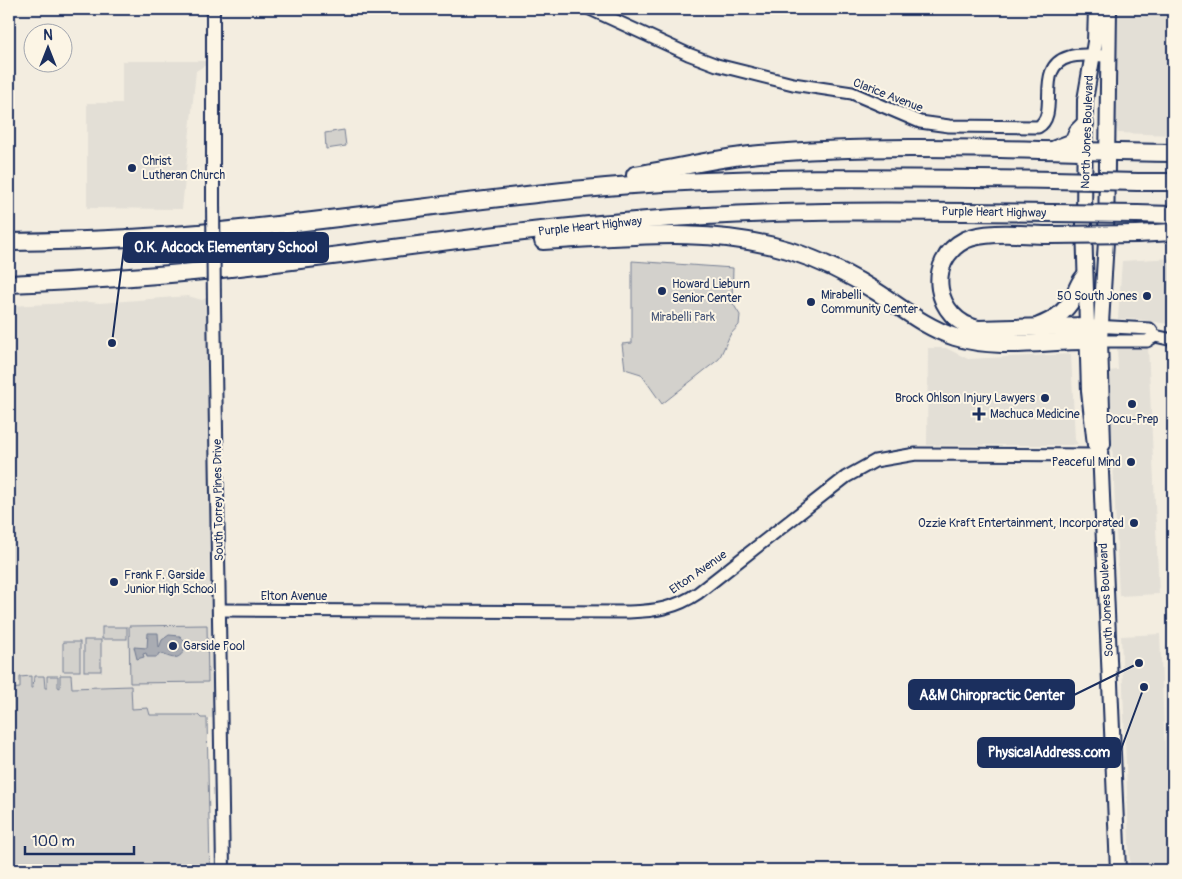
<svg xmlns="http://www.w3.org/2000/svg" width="1182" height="879" viewBox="0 0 1182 879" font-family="Pangolin,sans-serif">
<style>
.built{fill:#e3dfd6}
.green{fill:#d3d1cc;stroke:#778095}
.water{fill:#a9acb3;stroke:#707a91}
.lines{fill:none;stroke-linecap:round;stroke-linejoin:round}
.tertiary-casing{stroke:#1b2f5e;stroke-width:15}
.secondary-casing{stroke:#1b2f5e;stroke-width:16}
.primary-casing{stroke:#1b2f5e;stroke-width:18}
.motorway-casing{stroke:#1b2f5e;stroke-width:20}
.tertiary{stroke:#fcf5e5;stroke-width:11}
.secondary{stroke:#fcf5e5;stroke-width:12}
.primary{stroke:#fcf5e5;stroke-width:14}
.motorway{stroke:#fcf5e5;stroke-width:16}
.secondary-bridge-casing{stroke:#1b2f5e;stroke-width:16;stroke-linecap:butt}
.motorway-bridge-casing{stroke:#1b2f5e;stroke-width:20;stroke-linecap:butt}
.secondary-bridge{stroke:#fcf5e5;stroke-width:12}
.motorway-bridge{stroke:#fcf5e5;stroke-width:16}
.poi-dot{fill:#1b2f5e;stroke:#fcf5e5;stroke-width:2}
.labels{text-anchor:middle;stroke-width:4;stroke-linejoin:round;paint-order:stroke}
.street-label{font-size:12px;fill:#1b2f5e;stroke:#fcf5e5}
.poi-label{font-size:12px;fill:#1b2f5e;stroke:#fcf5e5;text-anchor:start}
.park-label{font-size:12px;fill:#49587a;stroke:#fcf5e5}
.leader{fill:none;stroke:#1b2f5e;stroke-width:2}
.callout-dot{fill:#1b2f5e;stroke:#fcf5e5;stroke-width:2}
.callout{fill:#1b2f5e;stroke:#1b2f5e;stroke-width:2}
.callout-label{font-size:14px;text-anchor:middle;font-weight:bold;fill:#fff}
</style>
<rect width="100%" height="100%" fill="#f3ede0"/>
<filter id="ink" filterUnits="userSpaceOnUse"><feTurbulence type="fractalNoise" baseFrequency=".02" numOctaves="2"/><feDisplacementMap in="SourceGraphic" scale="10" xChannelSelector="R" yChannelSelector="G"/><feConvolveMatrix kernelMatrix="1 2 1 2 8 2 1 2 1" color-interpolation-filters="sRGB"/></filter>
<g filter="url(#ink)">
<g class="built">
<path d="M 1102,9 L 1173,9 L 1173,135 L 1118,133 L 1101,31 Z"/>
<path d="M 122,61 L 212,61 L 196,71 L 182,209 L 87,208 L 87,103 L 122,103 Z"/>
<path d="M 1173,258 L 1173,314 L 1168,324 L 1135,319 L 1118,319 L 1122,261 Z"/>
<path d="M 214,294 L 221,718 L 201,718 L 198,715 L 150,715 L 132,709 L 131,687 L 9,689 L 9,306 L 90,302 L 100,303 L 188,296 L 202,300 Z"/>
<path d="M 1117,345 L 1148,346 L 1159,594 L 1119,596 L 1109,371 L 1118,370 Z"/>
<path d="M 928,348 L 946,348 L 968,359 L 1071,354 L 1075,440 L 1078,444 L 1072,445 L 927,445 Z"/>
<path d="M 1160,634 L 1170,870 L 1130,870 L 1121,636 Z"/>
</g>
<g class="green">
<path d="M 344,130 L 346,146 L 326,149 L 325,133 Z"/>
<path d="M 632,261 L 733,268 L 732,302 L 740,315 L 739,325 L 730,335 L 719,359 L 662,404 L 641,374 L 625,369 L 622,344 L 632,343 Z"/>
<path d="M 207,625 L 208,682 L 130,683 L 129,626 Z"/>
<rect x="102" y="627" width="25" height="12"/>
<rect x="84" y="640" width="17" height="31"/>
<rect x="63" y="642" width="17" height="29"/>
<path d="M 60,675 L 71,675 L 72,688 L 131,686 L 132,709 L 148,708 L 150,715 L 198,715 L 201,718 L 207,718 L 210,870 L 12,870 L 9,689 L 20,688 L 20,677 L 31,676 L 31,688 L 33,688 L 34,676 L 44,676 L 45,688 L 47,688 L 47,676 L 58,676 L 58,687 L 60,688 Z"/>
</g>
<path class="water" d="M 148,633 L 158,633 L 159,648 L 162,640 L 169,635 L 180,636 L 185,642 L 184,651 C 176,663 169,656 159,653 L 157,657 L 147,657 L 146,653 L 143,654 L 144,657 L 137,659 L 134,647 L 147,648 Z"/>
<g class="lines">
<defs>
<g id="tertiary">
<path d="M 590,9 L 688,54 L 717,65 L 793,84 L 852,93 L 920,122 L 949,126 L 1038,127 C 1061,114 1033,67 1069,57 C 1081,53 1095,56 1108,56"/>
<path d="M 1093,326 L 1150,329 L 1155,336 L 1173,340"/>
<path d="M 1091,341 L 1147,341 L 1155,336"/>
<path d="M 219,610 L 629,612 C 656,611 676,608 698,593 L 846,477 L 875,461 L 916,454 L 1100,455"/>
</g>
<g id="secondary">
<path d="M 213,9 L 213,203"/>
<path d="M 214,304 L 223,870"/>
</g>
<g id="primary">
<path d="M 1096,9 L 1095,42 L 1085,100 L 1084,225 L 1089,391 L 1095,445 L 1100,449"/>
<path d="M 1109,9 L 1106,241 L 1100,340 L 1103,444 L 1100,449 L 1118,870"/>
</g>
<g id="motorway">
<path d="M 1055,149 L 1073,142 L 1078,131 L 1085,124"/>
<path d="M 635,175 C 673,169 712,159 750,155 C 890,142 1033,151 1173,153"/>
<path d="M 1138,182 L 1173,182"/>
<path d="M 1137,214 L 1173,215"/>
<path d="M 1137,234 L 1173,232"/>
<path d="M 1052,235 C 1027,235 986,230 965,240 C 924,261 935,320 978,329 L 1086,326"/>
<path d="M 543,241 C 625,237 708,226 788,250 C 819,260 849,274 877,292 C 902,308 926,328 955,337 C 997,350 1044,341 1087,341"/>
<path d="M 9,242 C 89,241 170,237 250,228 C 369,216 487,197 606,187 C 755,175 903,178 1053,180"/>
<path d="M 9,284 C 77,281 145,277 213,270 C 358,255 502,231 647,220 C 782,209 917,211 1052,213"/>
<path d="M 1039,326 C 1053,321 1066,311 1073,298 C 1077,290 1078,284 1084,277"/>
</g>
</defs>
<use href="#tertiary" class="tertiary-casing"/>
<use href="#secondary" class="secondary-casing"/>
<use href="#primary" class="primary-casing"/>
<use href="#motorway" class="motorway-casing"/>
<use href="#tertiary" class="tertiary"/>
<use href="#secondary" class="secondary"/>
<use href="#primary" class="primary"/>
<use href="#motorway" class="motorway"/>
<defs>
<path id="secondary-bridge" d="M 213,203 L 214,304"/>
<g id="motorway-bridge">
<path d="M 1053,180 L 1138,182"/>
<path d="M 1052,213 L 1137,214"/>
<path d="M 1052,235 L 1137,234"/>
</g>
</defs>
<use href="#secondary-bridge" class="secondary-bridge-casing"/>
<use href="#motorway-bridge" class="motorway-bridge-casing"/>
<use href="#secondary-bridge" class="secondary-bridge"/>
<use href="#motorway-bridge" class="motorway-bridge"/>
</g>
</g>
<g class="poi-dot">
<circle cx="132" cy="168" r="5"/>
<circle cx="662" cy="291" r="5"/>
<circle cx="1147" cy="296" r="5"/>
<circle cx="811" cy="302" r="5"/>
<circle cx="1045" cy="398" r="5"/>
<circle cx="1132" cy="404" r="5"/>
<path d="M976.5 406.5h5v5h5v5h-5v5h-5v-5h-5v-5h5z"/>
<circle cx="1131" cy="462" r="5"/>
<circle cx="1134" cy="523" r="5"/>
<circle cx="114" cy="582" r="5"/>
<circle cx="173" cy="646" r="5"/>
</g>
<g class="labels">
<g class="street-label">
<text transform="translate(888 95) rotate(21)" y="4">Clarice Avenue</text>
<text transform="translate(1087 132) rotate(-88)" y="4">North Jones Boulevard</text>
<text transform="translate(994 212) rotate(1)" y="4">Purple Heart Highway</text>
<text transform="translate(590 226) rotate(-6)" y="4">Purple Heart Highway</text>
<text transform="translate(218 500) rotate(-91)" y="4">South Torrey Pines Drive</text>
<text transform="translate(698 572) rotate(-35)" y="4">Elton Avenue</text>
<text x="294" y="600">Elton Avenue</text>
<text transform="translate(1106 600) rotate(-93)" y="4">South Jones Boulevard</text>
</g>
<g class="poi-label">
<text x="142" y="165">Christ<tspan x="142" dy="14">Lutheran Church</tspan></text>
<text x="672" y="288">Howard Lieburn<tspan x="672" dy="14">Senior Center</tspan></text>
<text x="821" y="299">Mirabelli<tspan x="821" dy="14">Community Center</tspan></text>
<text x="1137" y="300" text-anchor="end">50 South Jones</text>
<text x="1035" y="402" text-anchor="end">Brock Ohlson Injury Lawyers</text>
<text x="990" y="418">Machuca Medicine</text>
<text x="1132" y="423" text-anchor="middle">Docu-Prep</text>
<text x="1121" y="466" text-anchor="end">Peaceful Mind</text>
<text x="1124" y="527" text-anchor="end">Ozzie Kraft Entertainment, Incorporated</text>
<text x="124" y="579">Frank F. Garside<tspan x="124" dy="14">Junior High School</tspan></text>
<text x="183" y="650">Garside Pool</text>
</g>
<g class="park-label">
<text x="683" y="321">Mirabelli Park</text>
</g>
</g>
<path class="leader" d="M112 343L124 248M1139 663L1074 695M1144 687L1120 752"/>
<g class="callout-dot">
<circle cx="112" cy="343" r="5"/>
<circle cx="1139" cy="663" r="5"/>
<circle cx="1144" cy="687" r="5"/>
</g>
<g class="callout">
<rect x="124" y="233" width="204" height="29" rx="5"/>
<rect x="909" y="680" width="165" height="29" rx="5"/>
<rect x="978" y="738" width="142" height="29" rx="5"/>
</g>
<g class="callout-label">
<text x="226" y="252">O.K. Adcock Elementary School</text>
<text x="992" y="700">A&amp;M Chiropractic Center</text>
<text x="1049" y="757">PhysicalAddress.com</text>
</g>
<rect width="1182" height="879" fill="none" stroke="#fcf5e5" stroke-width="30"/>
<rect x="15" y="15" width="1152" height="849" fill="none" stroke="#1b2f5e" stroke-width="2" filter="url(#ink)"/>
<g transform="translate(48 48)"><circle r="24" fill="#fcf5e5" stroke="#a2a6af"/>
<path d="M0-4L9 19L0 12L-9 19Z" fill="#1b2f5e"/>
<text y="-8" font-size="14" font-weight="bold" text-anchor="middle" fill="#1b2f5e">N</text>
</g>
<path d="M25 846v8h109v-8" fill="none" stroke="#1b2f5e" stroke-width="2.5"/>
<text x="32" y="846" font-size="15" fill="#1b2f5e" stroke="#fcf5e5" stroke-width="4" paint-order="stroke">100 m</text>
</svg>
